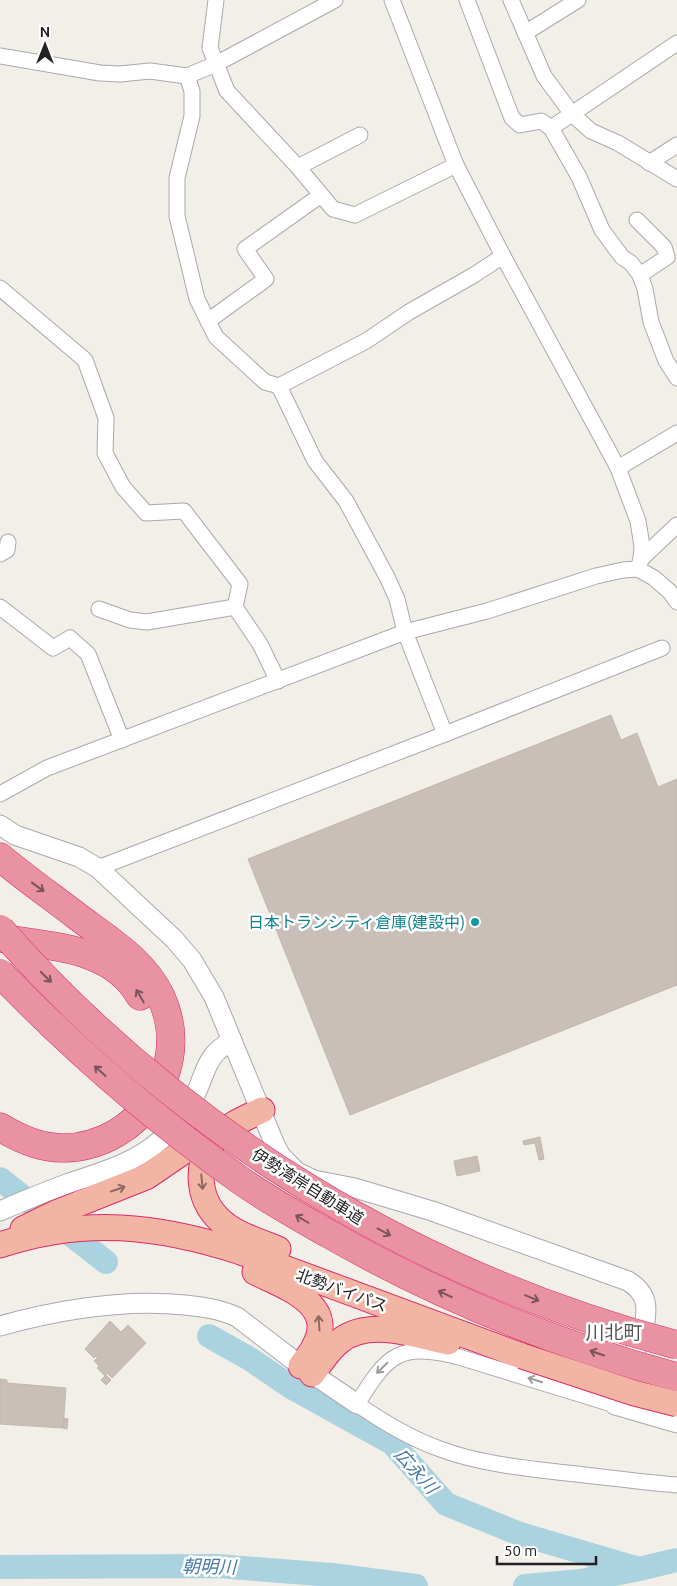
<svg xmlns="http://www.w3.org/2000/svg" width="677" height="1586" viewBox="0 0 677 1586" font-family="Ubuntu,'Noto Sans JP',sans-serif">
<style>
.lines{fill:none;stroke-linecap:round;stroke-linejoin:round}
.river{stroke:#aad3df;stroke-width:24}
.building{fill:#c7bfb8;stroke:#c4b6ab}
.minor-casing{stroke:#a9a9a9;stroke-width:17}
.tertiary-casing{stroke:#a9a9a9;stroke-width:21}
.trunk-casing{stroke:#dc2a67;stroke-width:27}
.motorway-casing{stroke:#dc2a67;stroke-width:29}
.minor{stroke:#fff;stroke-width:15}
.tertiary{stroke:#fff;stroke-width:19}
.trunk{stroke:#f2b4a3;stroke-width:25}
.motorway{stroke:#e892a2;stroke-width:28}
.trunk-bridge-casing{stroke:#dc2a67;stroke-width:27;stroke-linecap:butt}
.motorway-bridge-casing{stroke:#dc2a67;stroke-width:29;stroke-linecap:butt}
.trunk-bridge{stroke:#f2b4a3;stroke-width:25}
.motorway-bridge{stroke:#e892a2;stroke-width:28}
.oneway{stroke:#7b545c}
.oneway2{stroke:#8a6b62}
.oneway3{stroke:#9c9c9c}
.culture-dot{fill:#0f9aa8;stroke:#fff;stroke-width:2}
.labels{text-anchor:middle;stroke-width:5;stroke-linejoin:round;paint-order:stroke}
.culture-label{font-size:16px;fill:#0d838f;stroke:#fff;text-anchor:end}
.street-label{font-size:16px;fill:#222;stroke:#fff}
.water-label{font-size:18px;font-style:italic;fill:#4a7aab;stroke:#fff}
.quarter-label{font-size:19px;fill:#555;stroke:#fff}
</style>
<rect width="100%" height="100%" fill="#f2efe9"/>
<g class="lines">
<g class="river">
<path d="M 0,1179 L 106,1262"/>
<path d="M 209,1336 L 250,1359 L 291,1387 L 392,1443 L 446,1504 L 520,1534 L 639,1569"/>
<path d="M 0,1567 L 217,1566 L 332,1575 L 416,1586"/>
<path d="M 525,1586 L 581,1581 L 639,1569 L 677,1560"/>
</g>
</g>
<g class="building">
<path d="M 611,715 L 621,740 L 637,733 L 658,787 L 677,779 L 677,985 L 350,1115 L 248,859 Z"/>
<path d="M 540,1137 L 544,1159 L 539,1160 L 535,1143 L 524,1145 L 523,1141 Z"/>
<path d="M 477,1156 L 480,1171 L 457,1176 L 454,1161 Z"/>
<path d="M 110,1321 L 121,1332 L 128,1325 L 146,1343 L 112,1378 L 107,1373 L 105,1376 L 97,1368 L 99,1366 L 94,1361 L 98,1357 L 96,1356 L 94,1358 L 85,1349 Z"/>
<path d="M 106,1375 L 111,1380 L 106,1385 L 101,1380 Z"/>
<path d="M 0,1379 L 7,1380 L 7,1383 L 66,1388 L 63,1428 L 0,1424 Z"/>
<path d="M 64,1418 L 68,1419 L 67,1429 L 63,1428 Z"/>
</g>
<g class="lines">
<defs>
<g id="minor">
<path d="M 216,0 L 210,48 L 227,91 L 298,167 L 333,209 L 355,215 L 456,165"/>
<path d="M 392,0 L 456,165 L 503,256 L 618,468 L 638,521 L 642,546 L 641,559 L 638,569"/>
<path d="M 467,0 L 512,118 L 520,125 L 541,121 L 551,128 L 579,177 L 602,230 L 622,257 L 631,263 L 640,275 L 645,289 L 651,322 L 666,361 L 677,378"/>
<path d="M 511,0 L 544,76 L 572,114 L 591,131 L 618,143 L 677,179"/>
<path d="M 525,33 L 578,0"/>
<path d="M 0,56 L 100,73 L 120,74 L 150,71 L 187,76 L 216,64 L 335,0"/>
<path d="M 187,76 L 192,91 L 192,116 L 177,178 L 177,216 L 197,299 L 216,337 L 265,382 L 279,386 L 366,341 L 409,312 L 474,275 L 503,256"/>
<path d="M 551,128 L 677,43"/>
<path d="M 649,163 L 677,145"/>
<path d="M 298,167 L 360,135"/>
<path d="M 637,220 L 664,247 L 667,257 L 640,275"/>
<path d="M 0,288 L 85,360 L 106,418 L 105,453 L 123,487 L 146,513 L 184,511 L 240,584 L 235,607 L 260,644 L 278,681"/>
<path d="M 208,321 L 266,279 L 245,249 L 321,195"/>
<path d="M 279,386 L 315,461 L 346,501 L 387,577 L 397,599 L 405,632 L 445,734"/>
<path d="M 618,468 L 677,433"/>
<path d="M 0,554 L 7,550 L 8,542"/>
<path d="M 641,559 L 677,525"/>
<path d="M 0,607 L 53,648 L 70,638 L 88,654 L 122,740"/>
<path d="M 99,609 L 130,620 L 147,622 L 235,607"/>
<path d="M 0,794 L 47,768 L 405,632 L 487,611 L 596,576 L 623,570 L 638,569 L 654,578 L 670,592 L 677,602"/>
<path d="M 98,868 L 445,734 L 662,648"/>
<path d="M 615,1405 L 459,1357 C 399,1342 388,1354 357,1404 C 383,1422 409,1438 440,1449 C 480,1464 525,1468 567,1473 C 604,1477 640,1482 677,1485"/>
</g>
<g id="tertiary">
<path d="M 0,825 L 15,835 L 79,857 L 98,868 L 174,939 L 192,960 L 214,997 L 275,1145 L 281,1156 L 297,1172 L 314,1180 L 355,1188 L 432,1211 L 628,1281 C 649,1294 648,1309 643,1331 L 615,1405 L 677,1423"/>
<path d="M 0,1211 C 21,1202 42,1193 64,1185 C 95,1174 131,1165 157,1143 C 173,1131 186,1113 195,1095 C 207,1071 205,1055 232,1041"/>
<path d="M 0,1326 C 61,1309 122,1299 185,1305 C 203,1307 220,1309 237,1317 L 301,1366 L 357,1404"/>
</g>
<g id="trunk">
<path d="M 262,1110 C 246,1118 228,1125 216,1138 C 193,1165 197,1204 226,1225 C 240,1236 261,1242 278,1249"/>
<path d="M 23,1229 L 58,1212 L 146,1177 L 209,1134"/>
<path d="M 0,1245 C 85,1217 157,1225 241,1252 L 522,1356"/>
<path d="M 255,1272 C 285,1287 338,1304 314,1347 C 311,1354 305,1360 301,1366"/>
<path d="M 312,1374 C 321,1363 329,1349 340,1341 C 369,1318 416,1335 448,1342"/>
</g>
<g id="motorway">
<path d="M 0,857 C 25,878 52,897 78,917 C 109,940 144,961 161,997 C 194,1068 139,1146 64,1148 C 40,1148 20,1139 0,1127"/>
<path d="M 0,938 C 50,947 112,946 140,996"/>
</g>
</defs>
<use href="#minor" class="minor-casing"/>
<use href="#tertiary" class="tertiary-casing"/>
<use href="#trunk" class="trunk-casing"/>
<use href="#motorway" class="motorway-casing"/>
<use href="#minor" class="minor"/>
<use href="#tertiary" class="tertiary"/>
<use href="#trunk" class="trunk"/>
<use href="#motorway" class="motorway"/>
<defs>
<path id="trunk-bridge" d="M 522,1356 L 634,1393 L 677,1404"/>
<g id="motorway-bridge">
<path d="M 0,929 C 178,1132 417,1277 677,1345"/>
<path d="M 0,973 C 75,1051 151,1117 240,1180 C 268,1200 299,1217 329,1234 C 439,1297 555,1344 677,1377"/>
</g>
</defs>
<use href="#trunk-bridge" class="trunk-bridge-casing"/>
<use href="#motorway-bridge" class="motorway-bridge-casing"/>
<use href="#trunk-bridge" class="trunk-bridge"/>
<use href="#motorway-bridge" class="motorway-bridge"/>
</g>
<defs><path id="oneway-shaft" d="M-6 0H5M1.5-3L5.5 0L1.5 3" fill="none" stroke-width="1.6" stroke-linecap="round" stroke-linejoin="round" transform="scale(1.25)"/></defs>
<g class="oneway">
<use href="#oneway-shaft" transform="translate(38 887) rotate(36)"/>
<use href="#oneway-shaft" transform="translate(46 977) rotate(45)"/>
<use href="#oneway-shaft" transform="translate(140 996) rotate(-120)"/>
<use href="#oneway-shaft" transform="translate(100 1071) rotate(-138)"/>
<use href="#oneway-shaft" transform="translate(302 1219) rotate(-150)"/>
<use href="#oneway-shaft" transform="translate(384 1232) rotate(28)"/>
<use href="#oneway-shaft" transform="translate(445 1294) rotate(-155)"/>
<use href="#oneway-shaft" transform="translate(532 1298) rotate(22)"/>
<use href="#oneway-shaft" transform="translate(597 1353) rotate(-161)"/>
</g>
<g class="oneway2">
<use href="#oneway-shaft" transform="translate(202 1182) rotate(84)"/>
<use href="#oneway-shaft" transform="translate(118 1189) rotate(-19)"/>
<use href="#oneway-shaft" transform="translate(319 1323) rotate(-94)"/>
</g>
<g class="oneway3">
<use href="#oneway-shaft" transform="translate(382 1368) rotate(135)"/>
<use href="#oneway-shaft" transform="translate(535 1380) rotate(-162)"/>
</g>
<circle class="culture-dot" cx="475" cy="922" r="5"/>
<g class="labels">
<g class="culture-label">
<text x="465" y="928">日本トランシティ倉庫(建設中)</text>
</g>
<g class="street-label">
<text transform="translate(308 1186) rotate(32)" y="6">伊勢湾岸自動車道</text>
<text transform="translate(342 1290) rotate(20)" y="6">北勢バイパス</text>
</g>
<g class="water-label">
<text transform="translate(416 1471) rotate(48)" y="6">広永川</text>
<text transform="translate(209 1567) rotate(1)" y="6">朝明川</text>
</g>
<g class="quarter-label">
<text x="614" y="1339">川北町</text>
</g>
</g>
<g transform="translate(45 45)" stroke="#ffffff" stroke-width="4" paint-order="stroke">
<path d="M0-4L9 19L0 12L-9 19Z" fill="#222222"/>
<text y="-8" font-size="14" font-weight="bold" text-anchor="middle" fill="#222222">N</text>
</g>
<path d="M497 1556v8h99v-8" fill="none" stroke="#222222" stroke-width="2.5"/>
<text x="504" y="1556" font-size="15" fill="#222222" stroke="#ffffff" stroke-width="4" paint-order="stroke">50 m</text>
</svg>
